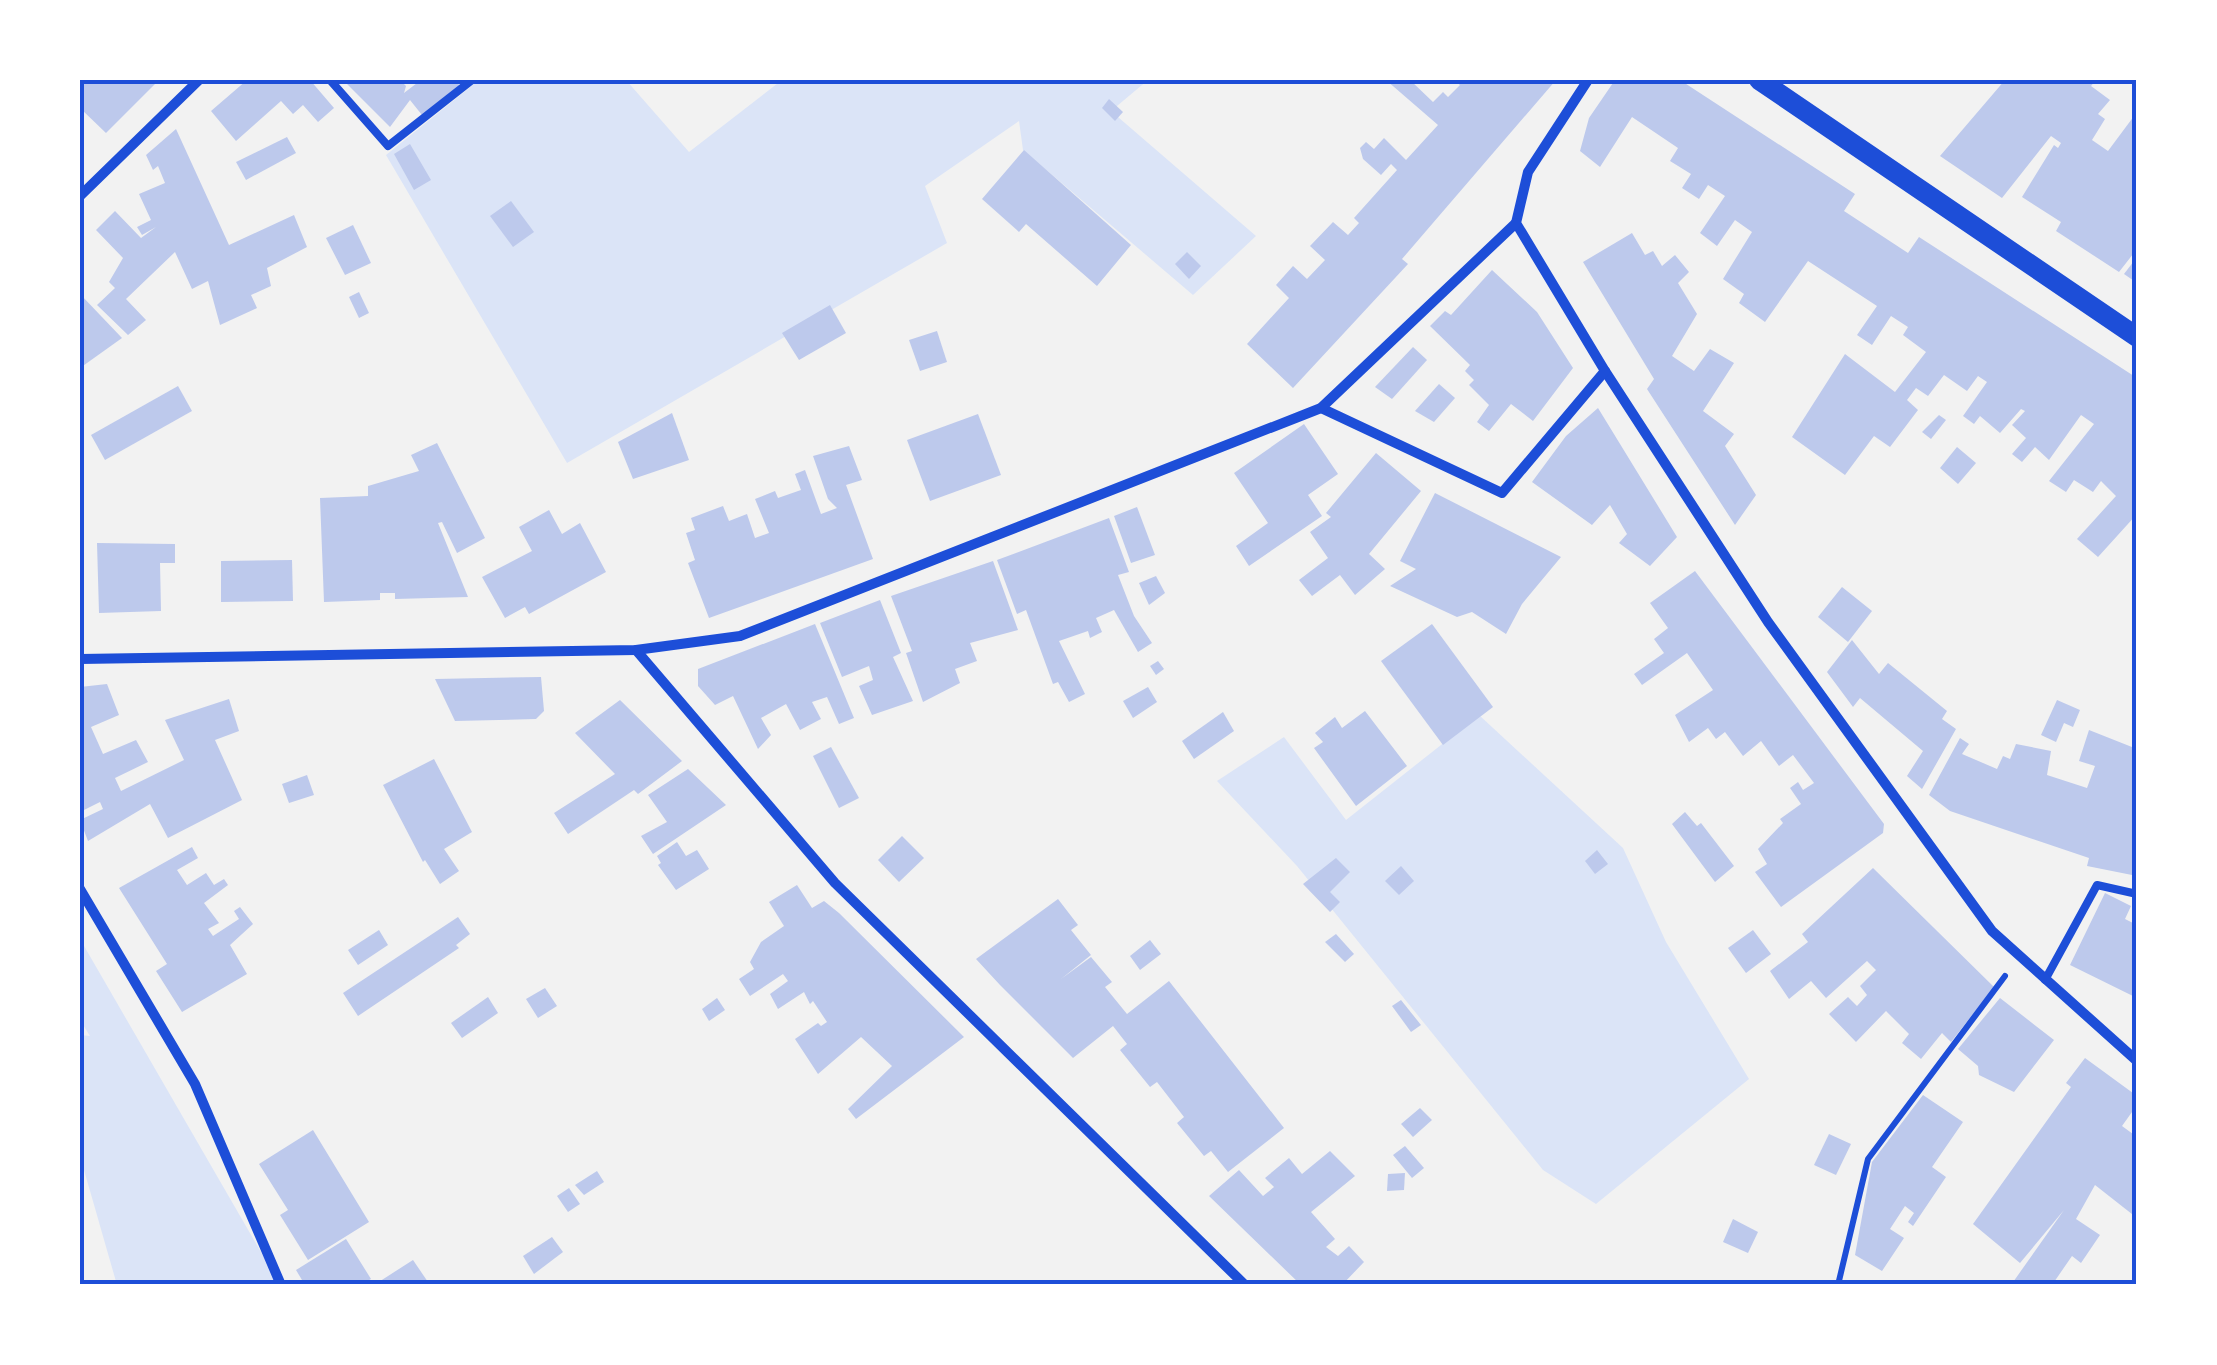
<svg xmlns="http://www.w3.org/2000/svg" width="2217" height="1365" viewBox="0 0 2217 1365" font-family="Roboto,sans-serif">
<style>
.green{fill:#dbe4f7}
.building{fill:#bdc9ec}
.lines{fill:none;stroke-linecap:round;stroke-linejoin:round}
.path{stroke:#1d4ed8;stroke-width:6}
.service{stroke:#1d4ed8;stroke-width:8}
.minor{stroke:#1d4ed8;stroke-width:10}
.secondary{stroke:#1d4ed8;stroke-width:20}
.neatline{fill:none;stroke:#1d4ed8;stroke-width:4}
</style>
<rect width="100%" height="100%" fill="#f2f2f2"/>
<g class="green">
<path d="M 479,80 L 626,80 L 689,152 L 782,80 L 1148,80 L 1111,111 L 1256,236 L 1193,295 L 1023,150 L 1019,121 L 925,186 L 947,243 L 567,463 L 386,155 Z"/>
<path d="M 1479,715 L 1623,848 L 1666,942 L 1749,1079 L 1596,1204 L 1543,1170 L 1297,866 L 1217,781 L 1284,737 L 1346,820 Z"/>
<path d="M 80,939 L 280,1285 L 117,1285 L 80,1156 L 80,1035 L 90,1036 L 80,1020 Z"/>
</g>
<g class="building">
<path d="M 80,80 L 159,80 L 106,133 L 80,108 Z"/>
<path d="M 247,80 L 310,80 L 334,108 L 318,122 L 303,105 L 293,114 L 281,101 L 236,141 L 211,111 Z"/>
<path d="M 343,80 L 400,80 L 406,86 L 404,93 L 421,80 L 456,80 L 459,85 L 422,115 L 410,100 L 390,127 Z"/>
<path d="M 1386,80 L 1410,80 L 1433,102 L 1443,92 L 1448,97 L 1460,85 L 1454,80 L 1483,80 L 1487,84 L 1492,80 L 1556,80 L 1402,259 L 1408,264 L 1293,388 L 1247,344 L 1289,298 L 1276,285 L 1293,266 L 1307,279 L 1325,260 L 1310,246 L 1333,222 L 1348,235 L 1359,223 L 1354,218 L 1397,170 L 1391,164 L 1381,175 L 1363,159 L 1360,148 L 1366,142 L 1374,149 L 1384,138 L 1406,160 L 1438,125 Z"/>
<path d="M 1615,80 L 1680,80 L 1855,194 L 1844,211 L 1908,253 L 1919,237 L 2137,378 L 2137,514 L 2098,557 L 2077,539 L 2116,496 L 2101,481 L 2093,492 L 2074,480 L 2066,492 L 2049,481 L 2094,424 L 2081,415 L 2049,460 L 2035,447 L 2022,462 L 2012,454 L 2026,438 L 2012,425 L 2025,411 L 2021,409 L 2000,433 L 1980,416 L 1974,424 L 1963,416 L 1987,382 L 1978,376 L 1967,391 L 1944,375 L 1928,396 L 1916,388 L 1907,400 L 1918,410 L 1890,447 L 1874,436 L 1845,475 L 1792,437 L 1845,354 L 1895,392 L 1926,352 L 1903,335 L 1908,327 L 1891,316 L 1872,345 L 1857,335 L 1877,306 L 1808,261 L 1765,322 L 1739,303 L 1744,294 L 1723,279 L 1752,232 L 1735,220 L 1717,246 L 1700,233 L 1725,196 L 1708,185 L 1699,199 L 1682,188 L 1691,174 L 1670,161 L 1678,148 L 1632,117 L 1600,167 L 1580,151 L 1589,118 Z"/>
<path d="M 2005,80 L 2096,80 L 2091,86 L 2110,100 L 2098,114 L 2105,119 L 2092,140 L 2108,151 L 2137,112 L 2137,249 L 2119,272 L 2056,231 L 2061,222 L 2022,197 L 2054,145 L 2058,148 L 2061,143 L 2051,136 L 2002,198 L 1940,156 Z"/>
<path d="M 1109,99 L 1123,112 L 1115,121 L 1102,108 Z"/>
<path d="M 176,129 L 229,245 L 294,215 L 307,247 L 267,268 L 271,286 L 251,295 L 257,308 L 220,325 L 208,281 L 192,289 L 175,252 L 126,299 L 146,320 L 128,335 L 97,305 L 115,288 L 109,282 L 123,258 L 96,230 L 115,211 L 141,238 L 156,227 L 142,235 L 137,227 L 151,220 L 139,194 L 165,183 L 158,166 L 153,170 L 146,155 Z"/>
<path d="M 287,137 L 296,153 L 246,180 L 236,162 Z"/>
<path d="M 410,144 L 431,180 L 414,190 L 394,154 Z"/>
<path d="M 1024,150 L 1131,245 L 1097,286 L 1026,224 L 1019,232 L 982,199 Z"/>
<path d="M 511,201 L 534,232 L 513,247 L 490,216 Z"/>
<path d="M 353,225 L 371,263 L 345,275 L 326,238 Z"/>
<path d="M 1632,233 L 1645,255 L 1653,251 L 1662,266 L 1675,255 L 1689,272 L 1678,283 L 1697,314 L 1672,356 L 1694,371 L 1710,349 L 1734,363 L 1703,411 L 1734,434 L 1725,446 L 1756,495 L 1735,525 L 1647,389 L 1654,379 L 1583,262 Z"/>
<path d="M 1187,252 L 1201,266 L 1189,279 L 1175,264 Z"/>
<path d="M 2137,257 L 2137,283 L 2124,274 Z"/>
<path d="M 1492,270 L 1537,312 L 1573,368 L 1533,421 L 1511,404 L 1489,431 L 1477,422 L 1489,405 L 1469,385 L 1474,380 L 1465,371 L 1470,365 L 1430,326 L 1445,311 L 1451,315 Z"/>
<path d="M 359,292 L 369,313 L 359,318 L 349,297 Z"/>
<path d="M 80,294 L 122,338 L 80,368 Z"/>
<path d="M 830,305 L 846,333 L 799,360 L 782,333 Z"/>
<path d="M 937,331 L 947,362 L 920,371 L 909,340 Z"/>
<path d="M 1413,347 L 1427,360 L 1392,399 L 1375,387 Z"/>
<path d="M 1439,384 L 1455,398 L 1434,422 L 1415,411 Z"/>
<path d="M 178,386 L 192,411 L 105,460 L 91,435 Z"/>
<path d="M 1598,408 L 1677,537 L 1650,566 L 1619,543 L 1627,534 L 1610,505 L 1592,525 L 1532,482 L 1566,436 Z"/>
<path d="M 672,413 L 689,460 L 633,479 L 618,442 Z"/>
<path d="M 978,414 L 1001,475 L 930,501 L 907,440 Z"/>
<path d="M 1939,415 L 1946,420 L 1931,439 L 1922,432 Z"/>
<path d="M 1304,424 L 1338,474 L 1308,495 L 1322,516 L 1249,566 L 1236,546 L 1268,523 L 1234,473 Z"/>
<path d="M 437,443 L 485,538 L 457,553 L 442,522 L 438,523 L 468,597 L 395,599 L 395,593 L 380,593 L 380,600 L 324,602 L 320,498 L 368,496 L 368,486 L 419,471 L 411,455 Z"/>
<path d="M 849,446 L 862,480 L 846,485 L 873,559 L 709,618 L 688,563 L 695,560 L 686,533 L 695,530 L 691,518 L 723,506 L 729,521 L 747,514 L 755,538 L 769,533 L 755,499 L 775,491 L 778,498 L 801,490 L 795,474 L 805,470 L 821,514 L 837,508 L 828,499 L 813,456 Z"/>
<path d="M 1957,447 L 1976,463 L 1958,484 L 1940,468 Z"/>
<path d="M 1376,453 L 1421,491 L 1369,554 L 1385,569 L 1355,595 L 1340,575 L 1312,596 L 1299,580 L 1328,558 L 1310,532 L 1331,517 L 1326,513 Z"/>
<path d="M 1435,493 L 1561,557 L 1522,604 L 1506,634 L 1472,612 L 1457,617 L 1390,586 L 1416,569 L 1400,561 Z"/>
<path d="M 1137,507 L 1155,555 L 1131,563 L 1114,516 Z"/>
<path d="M 549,510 L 562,534 L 580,523 L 606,572 L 529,614 L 525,607 L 505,618 L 482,577 L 532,551 L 519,527 Z"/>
<path d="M 1109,518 L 1129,572 L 1118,575 L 1134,616 L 1152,643 L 1138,652 L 1114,610 L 1096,618 L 1102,632 L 1090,638 L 1088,631 L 1059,641 L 1085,694 L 1069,702 L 1058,682 L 1053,684 L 1026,610 L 1017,614 L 997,560 Z"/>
<path d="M 97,543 L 175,544 L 175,563 L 160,563 L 161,611 L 99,613 Z"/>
<path d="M 292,560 L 293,601 L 221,602 L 221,561 Z"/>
<path d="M 993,561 L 1018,630 L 970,643 L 977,661 L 955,669 L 960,683 L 923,702 L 906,653 L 912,651 L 891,596 Z"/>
<path d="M 1695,571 L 1884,824 L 1883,833 L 1781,907 L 1755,872 L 1767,864 L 1758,849 L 1783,823 L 1780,819 L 1801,804 L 1790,788 L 1798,782 L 1803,790 L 1814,783 L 1793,755 L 1779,766 L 1761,741 L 1743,756 L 1725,732 L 1716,739 L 1708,728 L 1689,742 L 1675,715 L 1713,690 L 1687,653 L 1642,685 L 1634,674 L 1664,653 L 1654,639 L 1668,628 L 1650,603 Z"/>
<path d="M 1156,576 L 1165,593 L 1149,605 L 1139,583 Z"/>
<path d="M 1842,587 L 1872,611 L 1848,642 L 1818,617 Z"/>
<path d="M 880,600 L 901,653 L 893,657 L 913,701 L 872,715 L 859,686 L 873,680 L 869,666 L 842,677 L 820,623 Z"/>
<path d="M 815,624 L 854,718 L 839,724 L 827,697 L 812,702 L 821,719 L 800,730 L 786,704 L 761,718 L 771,735 L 758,749 L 733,696 L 715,705 L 698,686 L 698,669 Z"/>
<path d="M 1432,624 L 1493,707 L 1443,745 L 1381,661 Z"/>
<path d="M 1852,640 L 1879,674 L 1888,663 L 1947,711 L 1942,719 L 1956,729 L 1922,789 L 1907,776 L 1923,751 L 1860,698 L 1853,707 L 1827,672 Z"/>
<path d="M 1158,661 L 1164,669 L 1156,675 L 1150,666 Z"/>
<path d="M 541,677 L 544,711 L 536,719 L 455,721 L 435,679 Z"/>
<path d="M 107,684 L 119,715 L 91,727 L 103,754 L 136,740 L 148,762 L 115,778 L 121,791 L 184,760 L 165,720 L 229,699 L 239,731 L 215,740 L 242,800 L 168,838 L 150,804 L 88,841 L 80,820 L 103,809 L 100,802 L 80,812 L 80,687 Z"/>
<path d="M 1148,687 L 1157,702 L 1133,718 L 1123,701 Z"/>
<path d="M 620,700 L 682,761 L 638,794 L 634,790 L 568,834 L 554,813 L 615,774 L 575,733 Z"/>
<path d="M 2057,700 L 2080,710 L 2073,727 L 2064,723 L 2056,742 L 2041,735 Z"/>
<path d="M 1365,711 L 1407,766 L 1356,806 L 1314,748 L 1323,742 L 1315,733 L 1335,717 L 1342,728 Z"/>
<path d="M 1223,712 L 1234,731 L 1194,759 L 1182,741 Z"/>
<path d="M 2089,730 L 2137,749 L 2137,876 L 2087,866 L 2089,858 L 1950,811 L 1929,795 L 1960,738 L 1969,744 L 1962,754 L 1997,769 L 2003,756 L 2010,759 L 2016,744 L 2051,751 L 2047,775 L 2087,788 L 2095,766 L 2079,761 Z"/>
<path d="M 831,747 L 859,798 L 839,808 L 813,756 Z"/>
<path d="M 434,759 L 472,832 L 444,849 L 459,871 L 440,884 L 425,860 L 423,862 L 383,785 Z"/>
<path d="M 688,769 L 726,805 L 653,854 L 641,836 L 667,822 L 648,795 Z"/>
<path d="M 307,775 L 314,795 L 289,803 L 282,784 Z"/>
<path d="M 1685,812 L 1697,826 L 1701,823 L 1734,866 L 1715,882 L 1672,824 Z"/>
<path d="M 902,836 L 924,858 L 899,882 L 878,860 Z"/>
<path d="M 677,842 L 686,856 L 697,850 L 709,869 L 676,890 L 658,865 L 661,863 L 657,856 Z"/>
<path d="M 192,847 L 198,858 L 177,870 L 187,885 L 206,873 L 214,885 L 224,879 L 228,885 L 204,903 L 219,923 L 208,929 L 213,936 L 239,919 L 234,911 L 240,907 L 253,924 L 230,945 L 247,974 L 182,1012 L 156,971 L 167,964 L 119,888 Z"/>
<path d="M 1597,850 L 1608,864 L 1595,874 L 1585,861 Z"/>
<path d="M 1336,858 L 1350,872 L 1330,892 L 1340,902 L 1330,912 L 1303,884 Z"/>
<path d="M 1401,866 L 1414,881 L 1399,895 L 1385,881 Z"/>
<path d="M 1873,868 L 1994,987 L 1951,1042 L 1942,1033 L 1921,1059 L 1902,1043 L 1909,1034 L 1886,1011 L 1856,1042 L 1829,1014 L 1848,997 L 1857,1006 L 1867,995 L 1860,986 L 1876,970 L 1867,961 L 1826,998 L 1811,981 L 1789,999 L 1770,971 L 1808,942 L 1802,934 Z"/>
<path d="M 797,885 L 812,908 L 824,901 L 839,913 L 964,1037 L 856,1119 L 848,1109 L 892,1066 L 861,1037 L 818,1074 L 795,1039 L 818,1023 L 821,1026 L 827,1022 L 813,1001 L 810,1004 L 804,992 L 778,1009 L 770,994 L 788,981 L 783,974 L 750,996 L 739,979 L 754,969 L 750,962 L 761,942 L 784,926 L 769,902 Z"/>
<path d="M 2105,893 L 2131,906 L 2125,919 L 2137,925 L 2137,998 L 2070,965 Z"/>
<path d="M 1058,899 L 1078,925 L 1071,930 L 1091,955 L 1061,979 L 1091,957 L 1112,982 L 1105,987 L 1127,1014 L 1169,981 L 1284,1128 L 1228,1172 L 1211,1151 L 1204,1156 L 1177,1123 L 1184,1117 L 1157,1082 L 1150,1087 L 1120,1050 L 1127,1044 L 1113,1026 L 1073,1058 L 1000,985 L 976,959 Z"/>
<path d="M 458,917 L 470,934 L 456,945 L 459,948 L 358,1016 L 343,993 Z"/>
<path d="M 379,930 L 388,945 L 358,965 L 348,950 Z"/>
<path d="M 1753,930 L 1771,954 L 1746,973 L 1728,948 Z"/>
<path d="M 1336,934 L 1354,954 L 1345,962 L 1325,942 Z"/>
<path d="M 1150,940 L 1161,954 L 1140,970 L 1130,956 Z"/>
<path d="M 545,988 L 557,1006 L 538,1018 L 526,999 Z"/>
<path d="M 488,997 L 498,1013 L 462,1038 L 451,1023 Z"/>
<path d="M 717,998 L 725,1010 L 709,1021 L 702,1009 Z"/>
<path d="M 2000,998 L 2054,1040 L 2014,1092 L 1979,1075 L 1978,1066 L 1958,1049 Z"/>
<path d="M 1401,1000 L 1421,1025 L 1411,1032 L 1392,1006 Z"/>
<path d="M 2085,1058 L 2137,1096 L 2137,1105 L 2122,1126 L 2137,1137 L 2137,1218 L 2095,1185 L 2076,1219 L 2100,1235 L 2081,1263 L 2072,1256 L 2052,1285 L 2011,1285 L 2064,1210 L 2020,1263 L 1973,1224 L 2071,1087 L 2066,1083 Z"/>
<path d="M 1923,1095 L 1963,1122 L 1932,1167 L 1946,1177 L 1913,1226 L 1908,1222 L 1914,1213 L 1905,1206 L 1890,1229 L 1904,1238 L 1882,1271 L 1855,1255 L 1872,1162 Z"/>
<path d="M 1420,1108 L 1432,1120 L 1413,1137 L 1401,1124 Z"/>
<path d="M 313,1130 L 369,1222 L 308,1260 L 280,1215 L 288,1210 L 259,1164 Z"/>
<path d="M 1829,1134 L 1851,1144 L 1836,1175 L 1814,1165 Z"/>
<path d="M 1405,1146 L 1424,1168 L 1412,1178 L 1393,1155 Z"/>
<path d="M 1330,1151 L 1355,1176 L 1311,1212 L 1335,1239 L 1326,1247 L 1338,1256 L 1349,1246 L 1364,1262 L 1342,1285 L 1301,1285 L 1209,1196 L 1239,1170 L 1263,1196 L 1274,1187 L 1265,1178 L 1289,1158 L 1302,1174 Z"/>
<path d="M 597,1171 L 604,1182 L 584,1195 L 575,1185 Z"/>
<path d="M 1405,1173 L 1404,1190 L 1387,1191 L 1388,1174 Z"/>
<path d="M 569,1188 L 580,1204 L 568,1212 L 557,1196 Z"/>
<path d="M 1733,1219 L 1758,1232 L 1748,1253 L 1723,1242 Z"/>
<path d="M 552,1237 L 563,1252 L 534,1274 L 523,1256 Z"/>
<path d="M 346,1239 L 371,1279 L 360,1285 L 305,1285 L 296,1270 Z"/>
<path d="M 413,1260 L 430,1285 L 374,1285 Z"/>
</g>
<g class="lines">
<path class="path" d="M 1838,1285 L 1868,1159 L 2005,976"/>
<g class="service">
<path d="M 330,80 L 388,146 L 472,80"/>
<path d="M 2045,980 L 2097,885 L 2137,894"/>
</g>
<g class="minor">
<path d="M 1588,80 L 1528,172 L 1516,223 L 1605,371 L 1768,622 L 1992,931 L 2137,1061"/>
<path d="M 80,196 L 199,80"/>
<path d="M 1321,408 L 1502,493 L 1605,371"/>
<path d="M 636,650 L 835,883 L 1245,1285"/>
<path d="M 80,659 L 636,650 L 740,636 L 1321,408 L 1516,223"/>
<path d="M 80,889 L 195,1084 L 281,1285"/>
</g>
<path class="secondary" d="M 1759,80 L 2137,337"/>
</g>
<rect width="2217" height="1365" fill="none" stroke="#ffffff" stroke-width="165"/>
<rect x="82" y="82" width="2052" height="1200" class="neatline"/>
</svg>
